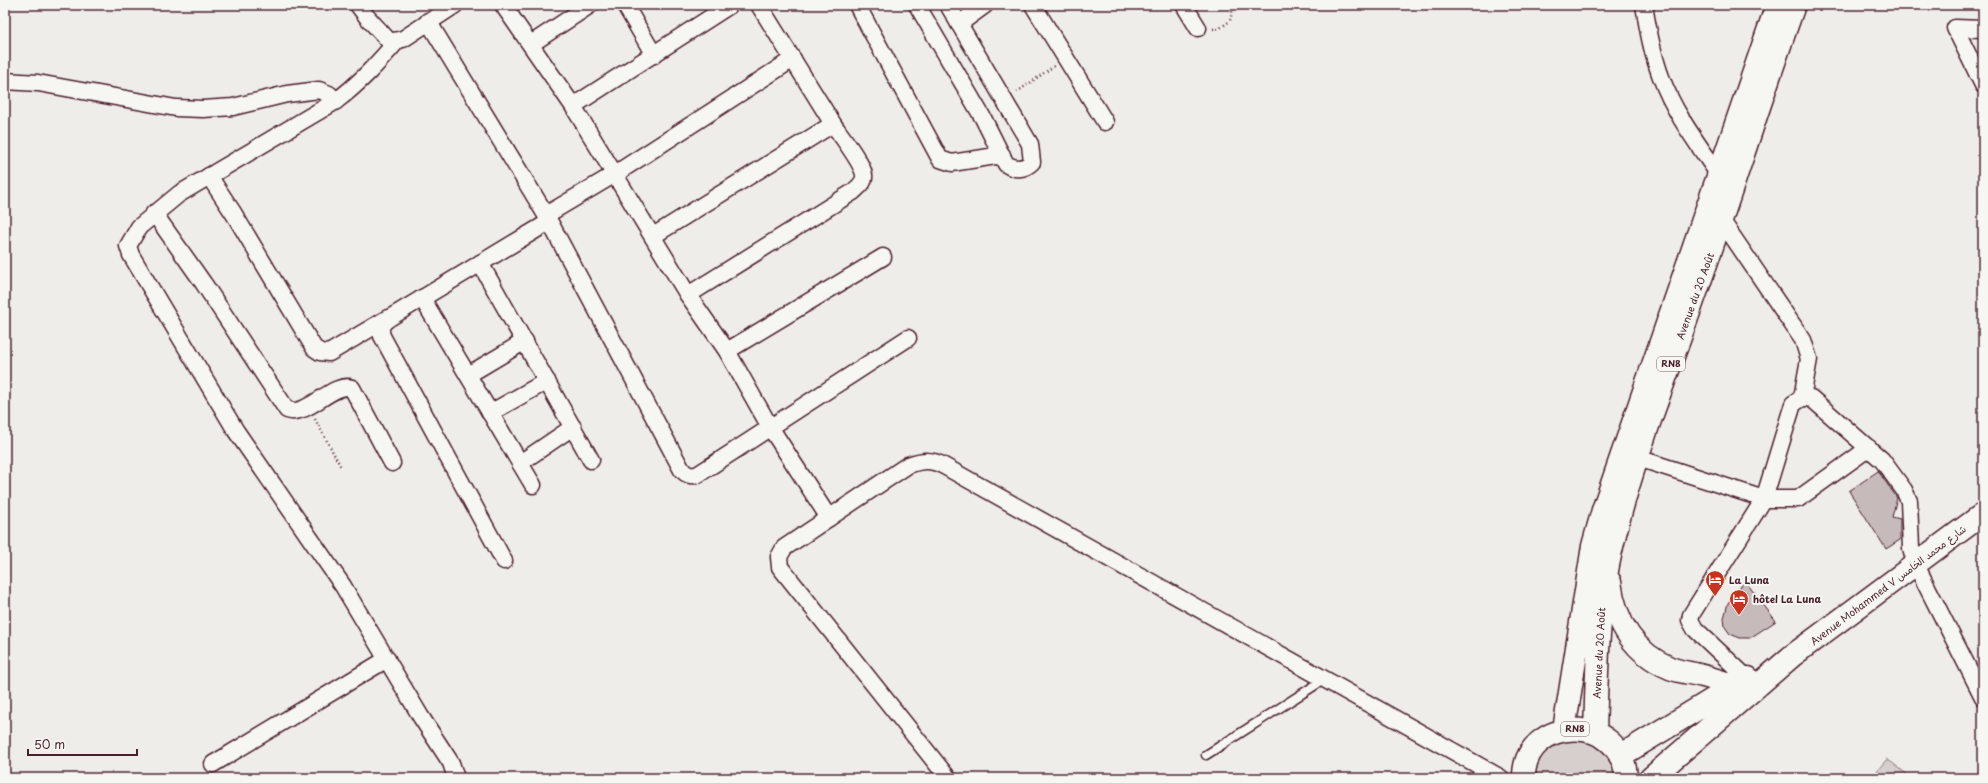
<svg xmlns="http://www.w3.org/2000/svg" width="1988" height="783" viewBox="0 0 1988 783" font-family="'Playpen Sans','Playpen Sans Arabic',sans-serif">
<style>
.green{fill:#d7cfce;stroke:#90777c}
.building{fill:#c6babb;stroke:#4a1f2b}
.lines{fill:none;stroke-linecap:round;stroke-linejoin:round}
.lane-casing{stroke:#4a1f2b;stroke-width:11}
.street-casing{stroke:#4a1f2b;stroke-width:19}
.secondary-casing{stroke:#4a1f2b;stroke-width:25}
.primary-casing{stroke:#4a1f2b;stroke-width:25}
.path{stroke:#4a1f2b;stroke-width:2.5;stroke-dasharray:1 3;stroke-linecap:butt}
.lane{stroke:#f6f6f2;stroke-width:8}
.street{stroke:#f6f6f2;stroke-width:16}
.secondary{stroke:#f6f6f2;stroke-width:22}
.primary{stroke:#f6f6f2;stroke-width:22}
.labels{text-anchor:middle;stroke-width:4;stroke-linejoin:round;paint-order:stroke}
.shield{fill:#f6f6f2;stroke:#7e6067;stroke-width:1}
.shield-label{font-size:9px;font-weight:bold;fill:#4a1f2b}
.street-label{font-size:10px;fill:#4a1f2b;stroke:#f6f6f2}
.poi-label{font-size:10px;font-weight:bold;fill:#4a1f2b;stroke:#f6f6f2;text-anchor:start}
</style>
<rect width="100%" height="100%" fill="#efedea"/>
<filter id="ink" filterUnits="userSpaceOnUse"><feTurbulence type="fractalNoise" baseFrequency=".025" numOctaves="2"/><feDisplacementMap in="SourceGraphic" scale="8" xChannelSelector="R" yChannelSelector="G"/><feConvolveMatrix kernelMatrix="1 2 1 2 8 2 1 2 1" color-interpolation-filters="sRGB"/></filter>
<g filter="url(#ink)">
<g class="green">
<path d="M 1580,736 L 1607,750 L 1618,778 L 1532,778 L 1533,766 L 1551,743 Z"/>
<path d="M 1887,759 L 1912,778 L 1871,778 Z"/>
</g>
<g class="building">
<path d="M 1878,471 L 1897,498 L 1892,517 L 1900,519 L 1900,540 L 1886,549 L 1849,491 Z"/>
<path d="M 1745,581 L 1776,621 L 1750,638 L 1740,638 L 1730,634 L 1725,627 L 1724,618 L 1728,603 Z"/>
</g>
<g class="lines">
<defs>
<path id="lane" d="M 1206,755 L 1325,679"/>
<g id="street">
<path d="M 358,5 L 367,17 L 388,40 L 393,41 L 403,39 L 455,5"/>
<path d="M 503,5 L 573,106 L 688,295 L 727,351 L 770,427 L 829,518"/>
<path d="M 625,5 L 654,55"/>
<path d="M 857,5 L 940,159 L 952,163 L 1002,155"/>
<path d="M 917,5 L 983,118 L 1006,164 C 1015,170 1024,170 1032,162 L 1030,144 L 948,5"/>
<path d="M 1033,5 L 1105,122"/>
<path d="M 1184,5 L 1198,28"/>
<path d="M 1644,5 C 1648,30 1652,53 1661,77 C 1674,113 1698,144 1719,175"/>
<path d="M 428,21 L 546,215 L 682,470 C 687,475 690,476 697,475 L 908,338"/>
<path d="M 959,24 L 985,5"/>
<path d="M 1983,29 L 1955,28 L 1983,85"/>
<path d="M 397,41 C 378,63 360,83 336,101 L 179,194 L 139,227 L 128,246 L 131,255 L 236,431 L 343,586 L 421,717 L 451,763 L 456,778"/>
<path d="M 531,44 L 590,5"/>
<path d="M 5,81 L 38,83 L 176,108 L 203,109 L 233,107 L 287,94 L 319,90 L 329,94 L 336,101"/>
<path d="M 573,106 L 730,5"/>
<path d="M 209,176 L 234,214 L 314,348 L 320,352 L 329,353 L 388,318"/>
<path d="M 154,213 L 204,284 L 287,410 C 307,418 333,381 352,388 L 392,463"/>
<path d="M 546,215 L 615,174 L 793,59"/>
<path d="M 1722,221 L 1803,340 L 1809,359 L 1802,398"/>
<path d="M 653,236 L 833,124 L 759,5"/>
<path d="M 480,263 L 591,460"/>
<path d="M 688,295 L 853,192 C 858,187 865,183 864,175 C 863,164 840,134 833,124"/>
<path d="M 422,298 L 533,485"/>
<path d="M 727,351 L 883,257"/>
<path d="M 468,375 L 525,341"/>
<path d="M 490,413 L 547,381"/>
<path d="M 1638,458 L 1764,499 L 1798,499 L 1869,448"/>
<path d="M 520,463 L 573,427"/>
<path d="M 504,561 L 382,336 C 379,326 383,322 391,317 L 549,222"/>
<path d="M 1747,678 L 1695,629 L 1690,620 L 1691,615 L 1764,499 L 1793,404 L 1802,398 L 1811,398 L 1882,460 L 1904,490 L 1909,501 L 1911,548 L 1916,565 L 1983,697"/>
<path d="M 213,764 L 387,659"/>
<path d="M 948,778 L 780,567 L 779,557 L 784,548 L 908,465 C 922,460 931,459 944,466 L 1501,778"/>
</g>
<g id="secondary">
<path d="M 1620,756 L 1748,678"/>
<path d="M 1651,778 L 1792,656 L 1983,514"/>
</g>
<g id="primary">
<path d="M 1610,582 C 1615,621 1632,652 1670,668 C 1680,672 1692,673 1703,676 C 1713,679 1724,682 1735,686"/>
<path d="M 1564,730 L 1593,546 L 1603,510 L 1777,5"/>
<path d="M 1595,732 C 1597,676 1597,620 1608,565 C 1626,475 1663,387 1693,301 C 1728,203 1759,103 1794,5"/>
<path d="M 1524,778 C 1523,715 1624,712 1626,778"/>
</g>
</defs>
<use href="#lane" class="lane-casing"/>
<use href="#street" class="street-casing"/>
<use href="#secondary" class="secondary-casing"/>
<use href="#primary" class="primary-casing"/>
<g class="path">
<path d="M 1213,29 L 1220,28 L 1230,21 L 1233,8 L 1231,5"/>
<path d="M 1017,92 L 1054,66"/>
<path d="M 315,419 L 341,467"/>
</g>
<use href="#lane" class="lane"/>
<use href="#street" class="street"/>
<use href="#secondary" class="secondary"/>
<use href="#primary" class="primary"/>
</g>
</g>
<defs>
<symbol id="hotel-pin" viewBox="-11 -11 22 30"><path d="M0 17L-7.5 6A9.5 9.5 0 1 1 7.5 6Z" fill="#c8321e" stroke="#f6f6f2"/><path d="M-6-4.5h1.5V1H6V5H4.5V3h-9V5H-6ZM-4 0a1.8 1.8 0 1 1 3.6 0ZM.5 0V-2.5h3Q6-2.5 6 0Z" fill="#fff"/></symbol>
</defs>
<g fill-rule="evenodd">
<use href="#hotel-pin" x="1704" y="569" width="22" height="30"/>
<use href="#hotel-pin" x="1728" y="588" width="22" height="30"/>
</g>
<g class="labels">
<g class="shield">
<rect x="1657" y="357" width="28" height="14" rx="3"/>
<rect x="1561" y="722" width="28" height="14" rx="3"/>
</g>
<g class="shield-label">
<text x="1671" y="367">RN8</text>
<text x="1575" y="732">RN8</text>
</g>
<g class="street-label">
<text transform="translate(1695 296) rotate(-70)" y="4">Avenue du 20 Août</text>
<text transform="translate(1888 585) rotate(-37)" y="4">Avenue Mohammed V شارع محمد الخامس</text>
<text transform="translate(1599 653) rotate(-87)" y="4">Avenue du 20 Août</text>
</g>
<g class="poi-label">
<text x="1729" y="584">La Luna</text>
<text x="1753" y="603">hôtel La Luna</text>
</g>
</g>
<rect width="1988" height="783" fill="none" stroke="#f6f6f2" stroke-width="20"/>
<rect x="10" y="10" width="1968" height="763" fill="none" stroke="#4a1f2b" stroke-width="1.5" filter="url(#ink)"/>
<path d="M28 749v6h109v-6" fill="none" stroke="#4a1f2b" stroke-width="2"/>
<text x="34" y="749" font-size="12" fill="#4a1f2b" stroke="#f6f6f2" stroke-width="3" paint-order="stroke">50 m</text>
</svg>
